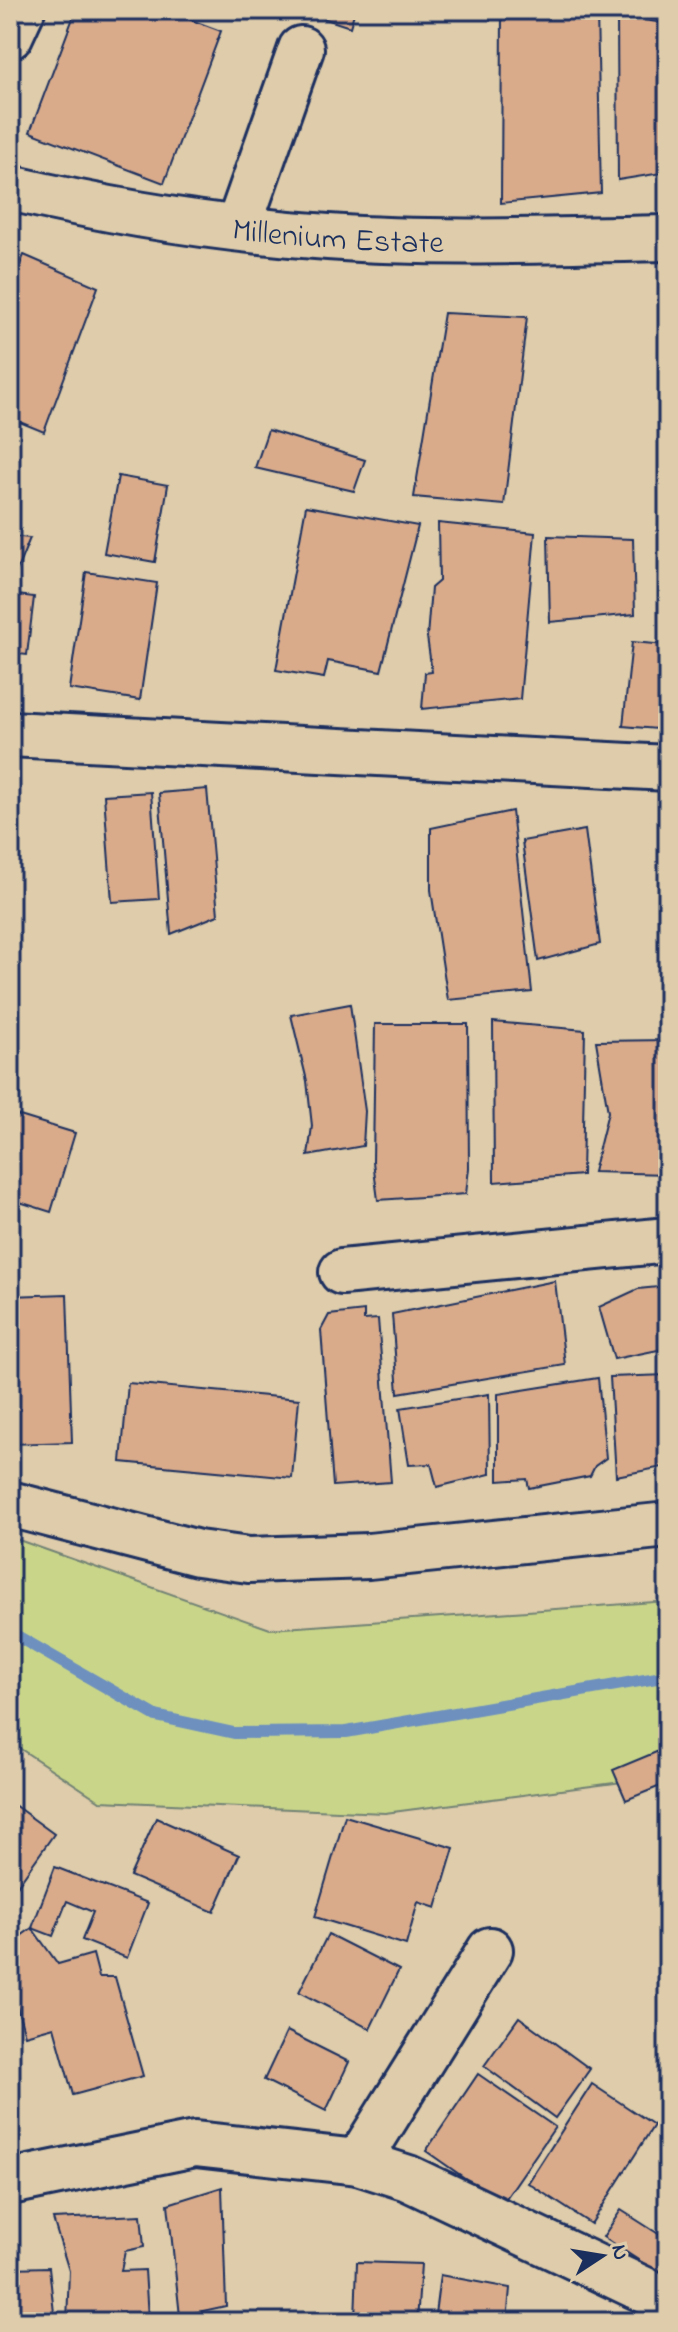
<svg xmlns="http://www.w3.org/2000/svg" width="678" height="2332" viewBox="0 0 678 2332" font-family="'Indie Flower',sans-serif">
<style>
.green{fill:#c9d689;stroke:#728274;stroke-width:2}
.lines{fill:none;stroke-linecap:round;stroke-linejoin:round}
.stream{stroke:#6d90bf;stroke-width:12}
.building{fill:#d9ab8a;stroke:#1b2f5e;stroke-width:2}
.minor-casing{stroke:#1b2f5e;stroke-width:50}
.minor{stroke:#deccaa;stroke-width:44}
.labels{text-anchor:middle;stroke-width:8;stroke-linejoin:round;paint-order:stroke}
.street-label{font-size:32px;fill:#1b2f5e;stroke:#deccaa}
</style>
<rect width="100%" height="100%" fill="#deccaa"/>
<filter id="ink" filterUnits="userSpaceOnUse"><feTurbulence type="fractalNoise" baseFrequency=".0125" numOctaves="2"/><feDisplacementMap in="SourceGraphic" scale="16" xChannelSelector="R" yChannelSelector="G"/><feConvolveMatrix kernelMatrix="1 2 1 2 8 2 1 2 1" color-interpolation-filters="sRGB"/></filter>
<g filter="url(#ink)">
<path class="green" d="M 10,1537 L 270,1629 L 668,1601 L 668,1776 L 385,1813 L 100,1801 L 10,1742 Z"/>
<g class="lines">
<path class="stream" d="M 10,1632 L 156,1716 L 234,1733 L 346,1732 L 668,1676"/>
</g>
<g class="building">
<path d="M 76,10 L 165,10 L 221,31 L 164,183 L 30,132 Z"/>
<path d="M 298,10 L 355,10 L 350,27 Z"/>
<path d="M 502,10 L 597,12 L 601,193 L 501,203 Z"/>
<path d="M 617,15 L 668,24 L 668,172 L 618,180 Z"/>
<path d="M 24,255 L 98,287 L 44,432 L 10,418 L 10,288 Z"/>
<path d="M 444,313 L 527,317 L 504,505 L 414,497 Z"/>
<path d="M 268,430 L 365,460 L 354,491 L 255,468 Z"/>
<path d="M 118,476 L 168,485 L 155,562 L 104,553 Z"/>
<path d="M 306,506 L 418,526 L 381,671 L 328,661 L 324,678 L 276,670 Z"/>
<path d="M 438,523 L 535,533 L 520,699 L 422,709 L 425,673 L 432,672 L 427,637 L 431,588 L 439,581 Z"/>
<path d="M 665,535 L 668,535 L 668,629 L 665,628 Z"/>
<path d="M 10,536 L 30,538 L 14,577 L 10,577 Z"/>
<path d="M 548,536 L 633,539 L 635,614 L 550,622 Z"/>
<path d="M 86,572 L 157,583 L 140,700 L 69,689 Z"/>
<path d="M 10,594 L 34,597 L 27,655 L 10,653 Z"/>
<path d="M 632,642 L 666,645 L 657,729 L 623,726 Z"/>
<path d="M 207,789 L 218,915 L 171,934 L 159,793 Z"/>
<path d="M 151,792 L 159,899 L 112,902 L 104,795 Z"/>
<path d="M 512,811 L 532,992 L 448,1000 L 431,890 L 431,828 Z"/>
<path d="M 585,830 L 600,944 L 538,961 L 522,841 Z"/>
<path d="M 350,1004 L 365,1111 L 363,1146 L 308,1156 L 312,1126 L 307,1081 L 291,1015 Z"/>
<path d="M 493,1022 L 585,1030 L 582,1175 L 494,1182 Z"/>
<path d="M 375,1024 L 468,1024 L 469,1168 L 466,1194 L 378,1200 L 373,1162 Z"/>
<path d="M 668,1040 L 668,1174 L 593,1172 L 608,1112 L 596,1041 Z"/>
<path d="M 10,1113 L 75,1133 L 51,1212 L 10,1199 Z"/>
<path d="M 555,1281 L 565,1365 L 398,1393 L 392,1314 Z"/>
<path d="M 668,1286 L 668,1348 L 614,1359 L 599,1307 L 638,1289 Z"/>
<path d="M 67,1294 L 72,1442 L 10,1444 L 10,1296 Z"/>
<path d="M 364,1311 L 364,1320 L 378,1319 L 391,1482 L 333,1486 L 321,1330 L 329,1315 Z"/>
<path d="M 668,1375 L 668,1466 L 616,1476 L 610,1377 Z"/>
<path d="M 598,1378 L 606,1458 L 595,1466 L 590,1476 L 529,1488 L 527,1479 L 498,1481 L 498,1394 Z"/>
<path d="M 128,1383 L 299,1399 L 292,1478 L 121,1462 Z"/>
<path d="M 489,1394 L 490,1474 L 437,1487 L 431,1464 L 409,1465 L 400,1408 Z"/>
<path d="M 666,1748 L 668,1783 L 626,1800 L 613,1770 Z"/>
<path d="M 10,1802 L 54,1834 L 10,1896 Z"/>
<path d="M 345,1816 L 454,1848 L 436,1908 L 418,1902 L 406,1945 L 315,1917 Z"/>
<path d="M 156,1818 L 239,1855 L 214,1912 L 130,1876 Z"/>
<path d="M 55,1867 L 148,1903 L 127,1958 L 82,1940 L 93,1912 L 67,1901 L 53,1936 L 32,1928 Z"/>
<path d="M 32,1928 L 58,1964 L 93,1954 L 99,1977 L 115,1977 L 143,2076 L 73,2095 L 54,2027 L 25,2035 L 10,1982 L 10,1944 Z"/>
<path d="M 328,1934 L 399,1970 L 370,2029 L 299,1992 Z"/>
<path d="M 519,2017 L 590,2069 L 555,2118 L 484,2066 Z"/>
<path d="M 287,2031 L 349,2062 L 326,2111 L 264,2080 Z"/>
<path d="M 478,2074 L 555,2127 L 502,2204 L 426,2151 Z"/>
<path d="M 592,2084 L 654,2125 L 591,2224 L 528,2183 Z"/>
<path d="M 222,2187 L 226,2306 L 180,2316 L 168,2204 Z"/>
<path d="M 621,2210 L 668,2240 L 668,2268 L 663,2276 L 603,2237 Z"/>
<path d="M 141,2215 L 144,2247 L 125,2251 L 121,2271 L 145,2270 L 148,2318 L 131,2322 L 67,2322 L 69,2271 L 53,2219 Z"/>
<path d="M 357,2262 L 421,2264 L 417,2322 L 355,2322 Z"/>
<path d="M 49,2267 L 55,2322 L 10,2322 L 10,2268 Z"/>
<path d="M 440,2275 L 510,2288 L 507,2322 L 434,2322 Z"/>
</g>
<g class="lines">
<defs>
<g id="minor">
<path d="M 10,36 L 22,10"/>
<path id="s1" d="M 10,188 C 113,212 222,230 328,237 C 441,245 555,240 668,238"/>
<path d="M 238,228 L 301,49"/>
<path d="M 10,734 L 668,768"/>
<path d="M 342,1272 L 668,1240"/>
<path d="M 10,1504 L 198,1553 L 249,1560 L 369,1556 L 668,1525"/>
<path d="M 358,2162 L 490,1950"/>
<path d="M 10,2182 L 195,2144 L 358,2162 L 408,2178 L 668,2301"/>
</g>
</defs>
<use href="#minor" class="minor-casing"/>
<use href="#minor" class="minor"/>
</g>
</g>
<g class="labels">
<g class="street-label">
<text dy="11" stroke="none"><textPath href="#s1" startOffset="332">Millenium Estate</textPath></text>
</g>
</g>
<rect width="678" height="2332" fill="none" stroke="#deccaa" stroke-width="40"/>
<rect x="20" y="20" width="638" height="2292" fill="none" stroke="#1b2f5e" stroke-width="3" filter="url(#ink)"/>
<g transform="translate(602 2256) rotate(78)" stroke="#deccaa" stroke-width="6" paint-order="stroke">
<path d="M0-6L14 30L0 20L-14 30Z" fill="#1b2f5e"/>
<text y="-12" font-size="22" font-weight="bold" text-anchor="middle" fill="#1b2f5e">N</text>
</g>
</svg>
